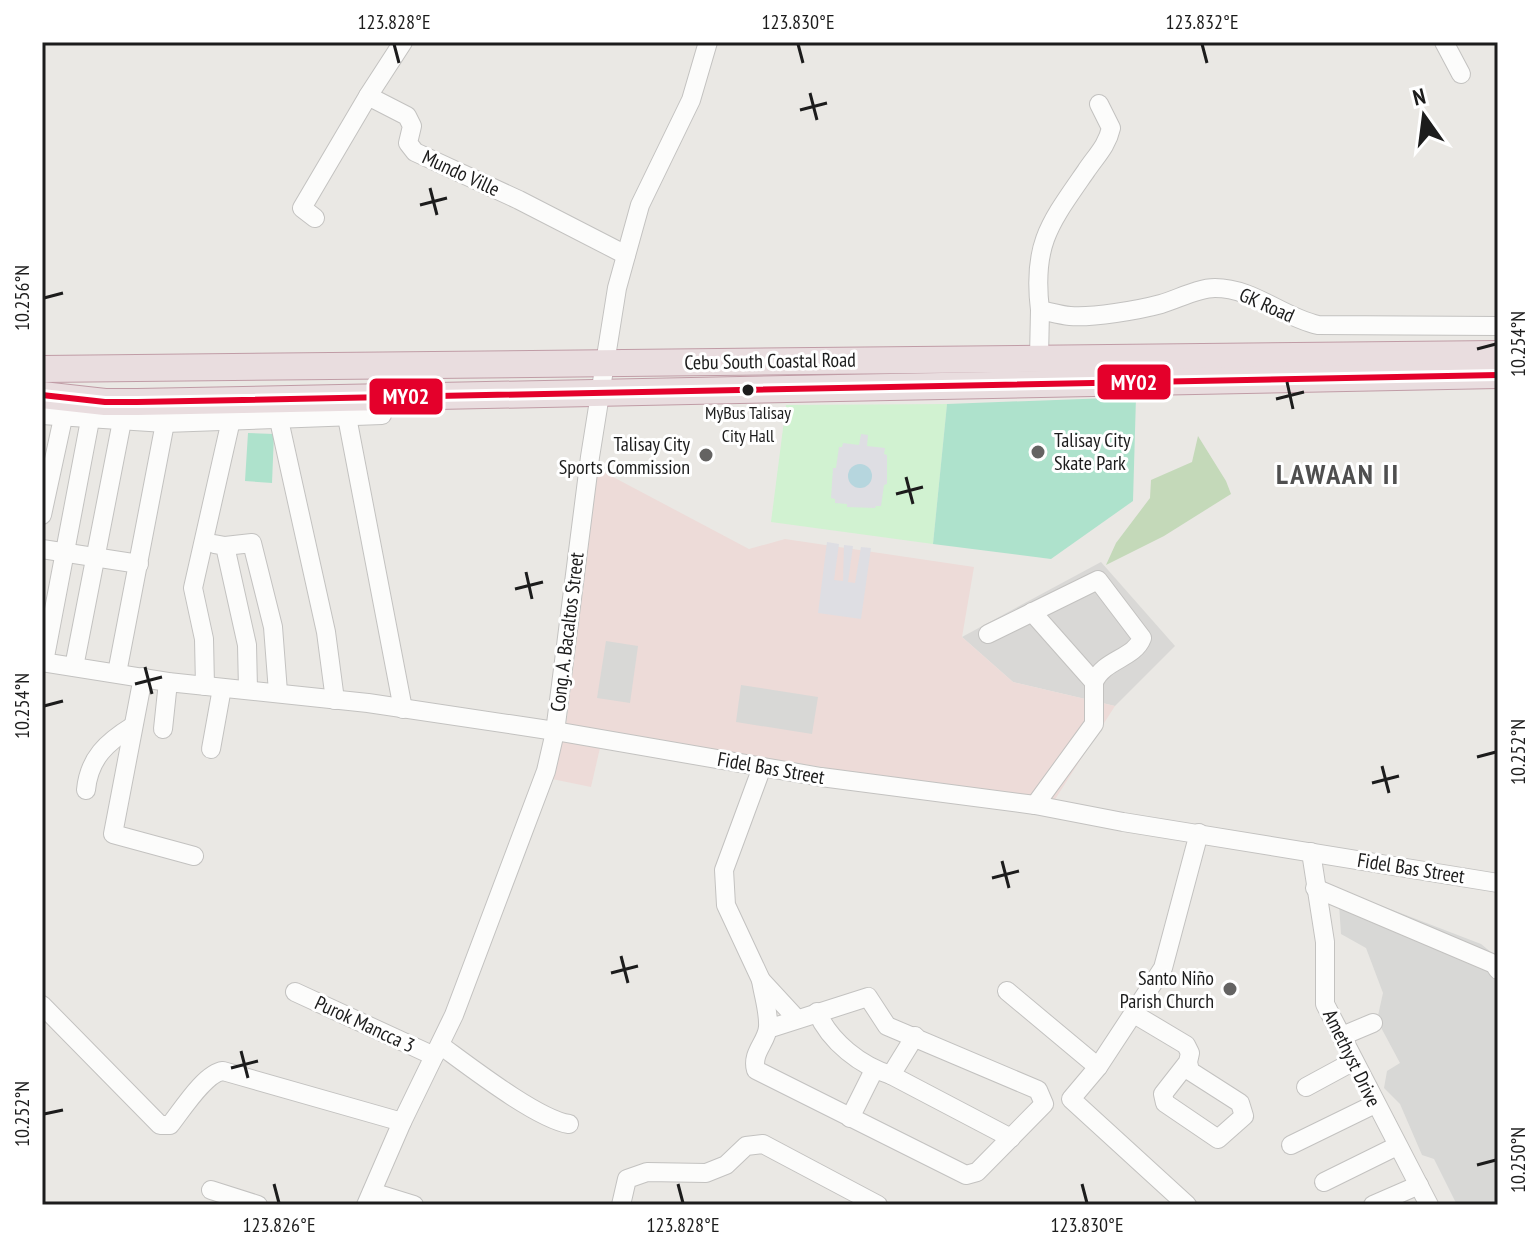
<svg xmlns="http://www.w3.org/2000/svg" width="1540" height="1247" viewBox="0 0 1540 1247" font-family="'PT Sans Narrow',sans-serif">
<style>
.residential{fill:#d9d8d6}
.commercial{fill:#eddbd8}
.religious{fill:#d8d8d6}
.forest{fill:#c4d9b9}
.park{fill:#d1f2d1}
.pitch{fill:#aee2cc}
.plaza{fill:#dedee3}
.water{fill:#b6d6de}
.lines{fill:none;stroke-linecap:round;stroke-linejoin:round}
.minor-casing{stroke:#c3c2c0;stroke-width:20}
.highway-casing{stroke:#c09ca6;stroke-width:28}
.minor{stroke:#fcfcfb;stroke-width:18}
.highway{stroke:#e9dddf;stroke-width:26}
.bus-1-casing{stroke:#fff;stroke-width:12}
.bus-1{stroke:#e4002b;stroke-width:6}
.ticks{fill:none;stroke:#1c1c1c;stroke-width:3}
.bus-dot{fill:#1c1c1c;stroke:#fff;stroke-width:3}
.poi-dot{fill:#646362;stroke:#fff;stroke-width:3}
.labels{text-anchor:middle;stroke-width:6;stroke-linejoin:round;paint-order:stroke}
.bus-label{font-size:18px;fill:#1c1c1c;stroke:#fff}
.street-label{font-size:20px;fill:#1c1c1c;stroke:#fff}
.poi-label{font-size:20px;fill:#1c1c1c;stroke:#fff;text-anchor:end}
.district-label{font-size:28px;font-weight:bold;letter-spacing:2px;fill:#4f4f4f;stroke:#fff}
.line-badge{stroke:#fff;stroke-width:3}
.badge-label{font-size:22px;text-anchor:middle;font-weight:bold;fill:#fff}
.neatline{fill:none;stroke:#1c1c1c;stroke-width:3}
.ticks-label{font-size:20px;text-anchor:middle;fill:#1c1c1c}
</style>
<rect width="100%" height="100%" fill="#eae8e4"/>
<path class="residential" d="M 1101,562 L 1175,646 L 1115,706 L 1013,682 L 962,637 Z"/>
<g class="commercial">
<path d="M 598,469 L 749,549 L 785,539 L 974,567 L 962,637 L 1013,682 L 1115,706 L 1052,804 L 566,726 Z"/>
<path d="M 560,740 L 600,748 L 591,787 L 552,779 Z"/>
</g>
<g class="religious">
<path d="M 606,641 L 638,646 L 630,703 L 597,698 Z"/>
<path d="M 741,685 L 818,697 L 812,734 L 736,722 Z"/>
<path d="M 1338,889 L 1481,944 L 1498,958 L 1498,1205 L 1457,1205 L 1434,1159 L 1422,1155 L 1400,1104 L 1384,1088 L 1387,1071 L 1400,1063 L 1377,1020 L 1383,993 L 1366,948 L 1341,934 Z"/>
</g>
<path class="forest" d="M 1198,436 L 1226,481 L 1231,494 L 1164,536 L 1106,565 L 1116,543 L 1150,498 L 1151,480 L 1192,462 Z"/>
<path class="park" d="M 947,404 L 933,544 L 771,522 L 786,405 Z"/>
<g class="pitch">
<path d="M 1136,397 L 1133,501 L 1051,559 L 933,544 L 947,404 Z"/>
<path d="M 248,433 L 274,434 L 272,483 L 245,481 Z"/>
</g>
<g class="plaza">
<path d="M 861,434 L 868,435 L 867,446 L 885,448 L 884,454 L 887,455 L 887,484 L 884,485 L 881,506 L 876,506 L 875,508 L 847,507 L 847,504 L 835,503 L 835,499 L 831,498 L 833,468 L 836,468 L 839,447 L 842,447 L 843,443 L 859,445 Z"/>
<path d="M 827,542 L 839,544 L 834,580 L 843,581 L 844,545 L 853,546 L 848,582 L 855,583 L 861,547 L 871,548 L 861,619 L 818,613 Z"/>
</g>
<circle class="water" cx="860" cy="476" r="12"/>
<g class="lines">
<defs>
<g id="minor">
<path d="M 1444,42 L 1461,74"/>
<path d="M 368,96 L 403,42"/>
<path d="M 315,218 L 302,208 L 368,96 L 407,116 L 412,126 L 408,143 L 415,152 L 519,200 L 626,255"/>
<path d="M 1040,310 C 1032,244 1050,223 1086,171 C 1096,156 1107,146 1111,128 L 1099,104"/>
<path d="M 1039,358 L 1040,310 C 1050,312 1060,315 1070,316 C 1092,318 1139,310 1161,304 C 1178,299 1198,288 1215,288 C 1253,288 1282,317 1318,325 L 1498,326"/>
<path d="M 42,415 L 165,423 L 382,415"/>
<path d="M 347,417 L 403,709"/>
<path d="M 279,420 L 326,632 L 335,700"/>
<path d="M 42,515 L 63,418"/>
<path d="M 214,544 L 225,546 L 247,645 L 248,689"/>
<path d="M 225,546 L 252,543 L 273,627 L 278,692"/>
<path d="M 42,549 L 139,564"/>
<path d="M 1032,612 L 1094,682"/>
<path d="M 988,634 L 1098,580 L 1142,638 C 1134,659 1104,659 1094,682 L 1094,724 L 1035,805"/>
<path d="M 42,662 L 168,682 L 368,703 L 555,731 L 821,777 L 1035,805 L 1123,822 L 1498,883"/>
<path d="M 44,662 L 90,420"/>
<path d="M 74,667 L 122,421"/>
<path d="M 117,673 L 165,423"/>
<path d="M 143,677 L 113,834 L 194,856"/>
<path d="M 205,686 L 204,639 L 193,588 L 231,420"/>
<path d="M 163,729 L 168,682"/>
<path d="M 211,749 L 222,688"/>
<path d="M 762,767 L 724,870 L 726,905 L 761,980 L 797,1019"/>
<path d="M 86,790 C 89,758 107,742 133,726"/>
<path d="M 1311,852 L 1325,942 L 1325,1004 L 1429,1205"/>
<path d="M 1315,888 L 1494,964 L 1498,970"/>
<path d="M 761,980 C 763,994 769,1012 768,1027 C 767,1042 751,1053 756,1070 L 966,1175 L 977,1172 L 1044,1104 L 1038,1090 L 887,1026 L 868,997 L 768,1029"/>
<path d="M 1007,991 L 1098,1067"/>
<path d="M 295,992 L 434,1056"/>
<path d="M 42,1005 L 160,1125 L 170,1125 C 182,1110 205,1073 223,1071 L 402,1122"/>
<path d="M 817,1012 C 830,1042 861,1066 891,1075 L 1011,1138"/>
<path d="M 1134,1014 L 1186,1045 L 1190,1053 L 1188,1062 L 1190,1071 L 1240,1103 L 1244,1116 L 1218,1139 L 1165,1103 L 1163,1094 L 1188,1062"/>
<path d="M 1342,1036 L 1373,1023"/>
<path d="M 440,1045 C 469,1066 537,1119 569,1124"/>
<path d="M 891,1075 L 915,1036"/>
<path d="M 1306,1087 L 1354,1061"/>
<path d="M 850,1118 L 874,1070"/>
<path d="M 1291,1145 L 1375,1104"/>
<path d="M 1324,1182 L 1397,1146"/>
<path d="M 211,1190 L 258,1205"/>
<path d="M 372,1192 L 414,1205"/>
<path d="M 366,1205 L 402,1122 L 454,1015 L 546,771 L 555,732 L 590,457 L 617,288 L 640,205 L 691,100 L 708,42"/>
<path d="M 621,1205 L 627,1179 L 647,1172 L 706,1173 L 726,1165 L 746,1146 L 763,1144 L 878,1205"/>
<path d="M 1187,1205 L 1071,1099 L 1098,1067 L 1163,968 L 1199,833"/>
<path d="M 1373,1205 L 1419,1185"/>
</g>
<g id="highway">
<path d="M 42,369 L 1498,354"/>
<path d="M 42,395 L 105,402 L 137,402 L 1498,375"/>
</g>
</defs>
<use href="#minor" class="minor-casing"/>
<use href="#highway" class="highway-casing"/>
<use href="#minor" class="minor"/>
<use href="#highway" class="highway"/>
<defs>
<path id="bus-1" d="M 42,395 L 105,402 L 137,402 L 1498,375"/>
</defs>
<use href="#bus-1" class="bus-1-casing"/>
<use href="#bus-1" class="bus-1"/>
</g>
<path class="ticks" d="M 394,44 L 399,63M 798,44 L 803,63M 1202,44 L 1207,63M 810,93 L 817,120M 800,110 L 827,103M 430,188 L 437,215M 420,205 L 447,198M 44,298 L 63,293M 1477,349 L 1496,344M 1287,382 L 1293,409M 1276,399 L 1304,392M 906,477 L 913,504M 896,494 L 923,487M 526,572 L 532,599M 515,589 L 543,582M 145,667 L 152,694M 135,684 L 162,677M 44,706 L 63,701M 1477,757 L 1496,752M 1382,766 L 1389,793M 1372,783 L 1399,776M 1002,861 L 1009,888M 992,878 L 1019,871M 621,956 L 628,983M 611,973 L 638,966M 241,1051 L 248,1078M 231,1068 L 258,1061M 44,1114 L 63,1110M 1477,1165 L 1496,1160M 274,1184 L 279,1203M 678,1184 L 683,1203M 1082,1184 L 1087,1203"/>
<circle class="bus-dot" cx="748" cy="390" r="7"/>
<g class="poi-dot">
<circle cx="1038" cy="452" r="8"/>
<circle cx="706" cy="455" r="8"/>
<circle cx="1230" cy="989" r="8"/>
</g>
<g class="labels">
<g class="bus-label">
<text x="748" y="419">MyBus Talisay<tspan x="748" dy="23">City Hall</tspan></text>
</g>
<g class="street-label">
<text transform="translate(461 173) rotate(25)" y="7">Mundo Ville</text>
<text transform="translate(1267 305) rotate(24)" y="7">GK Road</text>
<text transform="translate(770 361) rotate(-1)" y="7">Cebu South Coastal Road</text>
<text transform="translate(567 632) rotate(-83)" y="7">Cong. A. Bacaltos Street</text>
<text transform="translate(771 768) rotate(10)" y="7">Fidel Bas Street</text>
<text transform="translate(1411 868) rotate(9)" y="7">Fidel Bas Street</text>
<text transform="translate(365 1024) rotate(25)" y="7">Purok Mancca 3</text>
<text transform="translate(1352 1058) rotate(64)" y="7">Amethyst Drive</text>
</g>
<g class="poi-label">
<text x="1054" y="447" text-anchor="start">Talisay City<tspan x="1054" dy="23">Skate Park</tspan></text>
<text x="690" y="451">Talisay City<tspan x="690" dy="23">Sports Commission</tspan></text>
<text x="1214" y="985">Santo Niño<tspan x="1214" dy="23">Parish Church</tspan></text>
</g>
<g class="district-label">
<text x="1338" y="484">LAWAAN II</text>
</g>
</g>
<g class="line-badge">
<rect x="1096" y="363" width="76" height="38" rx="8" fill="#e4002b"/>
<rect x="368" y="377" width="76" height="39" rx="8" fill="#e4002b"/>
</g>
<g class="badge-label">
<text x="1134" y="390">MY02</text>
<text x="406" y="404">MY02</text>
</g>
<rect width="1540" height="1247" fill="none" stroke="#ffffff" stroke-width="88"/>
<g transform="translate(1424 116) rotate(346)" stroke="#ffffff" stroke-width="6" paint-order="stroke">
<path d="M0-6L14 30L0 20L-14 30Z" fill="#1c1c1c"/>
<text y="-12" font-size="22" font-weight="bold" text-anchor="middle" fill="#1c1c1c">N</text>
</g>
<rect x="44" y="44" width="1452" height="1159" class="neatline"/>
<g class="ticks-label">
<text x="394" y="29">123.828°E</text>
<text x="798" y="29">123.830°E</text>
<text x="1202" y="29">123.832°E</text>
<text transform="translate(22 298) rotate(-90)" y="7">10.256°N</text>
<text transform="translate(1518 344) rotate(-90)" y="7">10.254°N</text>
<text transform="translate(22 706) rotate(-90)" y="7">10.254°N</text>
<text transform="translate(1518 752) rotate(-90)" y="7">10.252°N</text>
<text transform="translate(22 1114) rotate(-90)" y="7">10.252°N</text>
<text transform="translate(1518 1160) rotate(-90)" y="7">10.250°N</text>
<text x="279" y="1232">123.826°E</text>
<text x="683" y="1232">123.828°E</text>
<text x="1087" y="1232">123.830°E</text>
</g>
</svg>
